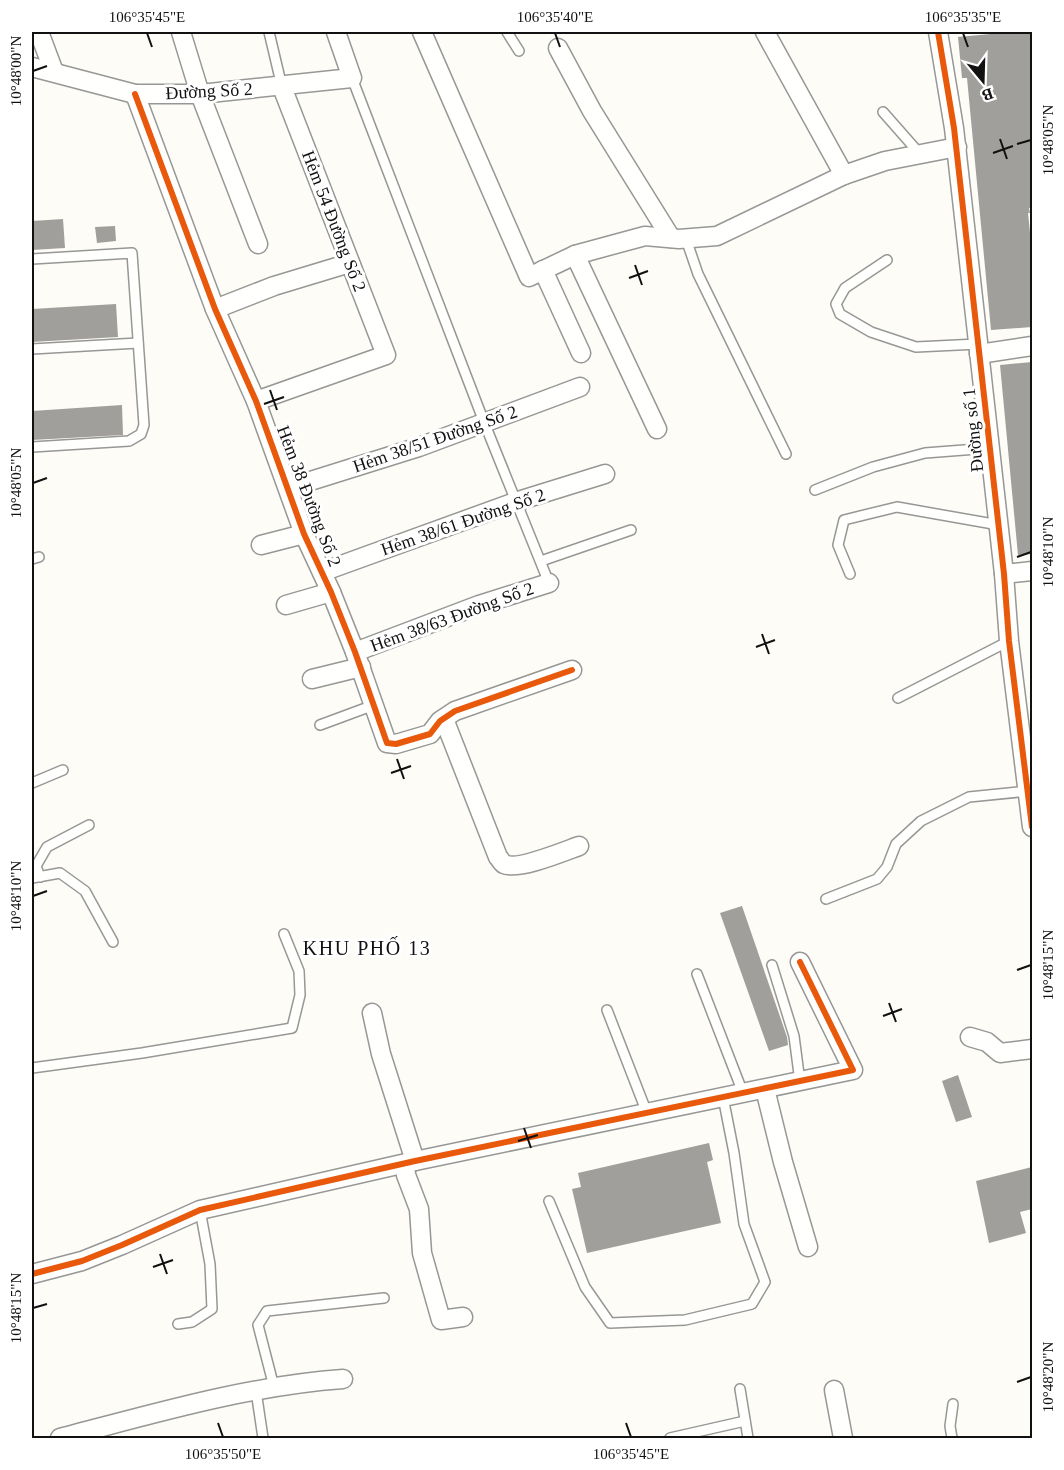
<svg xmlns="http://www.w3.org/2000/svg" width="1064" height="1470" viewBox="0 0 1064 1470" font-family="'Times New Roman',serif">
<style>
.building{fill:#a19f9c}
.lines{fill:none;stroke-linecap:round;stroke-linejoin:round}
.service-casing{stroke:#979795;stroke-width:12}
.minor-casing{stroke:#979795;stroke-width:21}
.service{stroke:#fffffe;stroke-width:9}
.minor{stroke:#fffffe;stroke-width:18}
.cycleway-casing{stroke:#fff;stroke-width:10}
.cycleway{stroke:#e8590c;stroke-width:6}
.ticks{fill:none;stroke:#111;stroke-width:2}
.labels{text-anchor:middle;stroke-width:6;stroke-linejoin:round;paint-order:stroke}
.street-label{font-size:18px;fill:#111;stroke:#fff}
.neighbourhood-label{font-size:20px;letter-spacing:1.5px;fill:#111;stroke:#fff}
.neatline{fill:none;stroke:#111;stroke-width:2}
.ticks-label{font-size:15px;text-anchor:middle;fill:#111}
</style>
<rect width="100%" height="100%" fill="#fdfcf7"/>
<g class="building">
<path d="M 1012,32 L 1032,32 L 1032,208 L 1029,208 L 1030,213 L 1028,213 L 1032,252 L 1032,327 L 991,330 L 967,78 L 962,78 L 958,37 Z"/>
<path d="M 63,219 L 65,248 L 32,250 L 32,221 Z"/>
<path d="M 115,226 L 116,241 L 97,243 L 95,227 Z"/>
<path d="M 116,304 L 118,337 L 32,342 L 32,309 Z"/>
<path d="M 1032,362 L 1032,554 L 1018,555 L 1000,365 Z"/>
<path d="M 122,405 L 123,435 L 32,440 L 32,411 Z"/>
<path d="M 742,906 L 787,1037 L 788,1045 L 769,1051 L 720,913 Z"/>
<path d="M 958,1075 L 972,1117 L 956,1122 L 942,1081 Z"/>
<path d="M 709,1143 L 713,1160 L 707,1162 L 721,1223 L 587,1253 L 572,1189 L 581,1187 L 578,1173 Z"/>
<path d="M 1032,1167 L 1032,1209 L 1020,1212 L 1026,1233 L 989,1243 L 976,1181 Z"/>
</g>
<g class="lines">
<defs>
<g id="service">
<path d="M 269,32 L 282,87"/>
<path d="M 507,32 L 519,51"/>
<path d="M 352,78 L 484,422 L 549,583"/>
<path d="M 883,112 L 920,154"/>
<path d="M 686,239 L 698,274 L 786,454"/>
<path d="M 32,259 L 132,253 L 144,425 L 141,434 L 129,441 L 32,447"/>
<path d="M 887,260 L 845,288 L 836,304 L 840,314 L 871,332 L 916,347 L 978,344"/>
<path d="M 32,349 L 138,343"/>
<path d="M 815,490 L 873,467 L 925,453 L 990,448"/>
<path d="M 32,559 L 39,557"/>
<path d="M 541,561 L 631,530"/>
<path d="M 850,574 L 838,545 L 844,520 L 897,507 L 999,525"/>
<path d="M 898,698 L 1009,641"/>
<path d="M 320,725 L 374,705"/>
<path d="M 32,783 L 63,770"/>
<path d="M 40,877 L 36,866 L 47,847 L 89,825"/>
<path d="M 32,878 L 60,873 L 85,891 L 113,942"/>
<path d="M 826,899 L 877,879 L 887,867 L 896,844 L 921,821 L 969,797 L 1029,791"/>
<path d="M 772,965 L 794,1036 L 800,1082"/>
<path d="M 697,974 L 743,1093"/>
<path d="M 607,1010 L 647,1113"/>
<path d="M 32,1068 L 142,1053 L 292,1028 L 300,995 L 299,971 L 284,934"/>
<path d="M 549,1201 L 585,1287 L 610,1323 L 685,1320 L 752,1304 L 765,1282 L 744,1224 L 734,1153 L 723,1097"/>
<path d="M 178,1324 L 192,1322 L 212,1309 L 210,1264 L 200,1210"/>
<path d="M 274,1387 L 258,1325 L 267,1311 L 384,1298"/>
<path d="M 740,1389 L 748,1438"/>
<path d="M 256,1391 L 263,1438"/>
<path d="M 670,1438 L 745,1421"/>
<path d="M 952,1438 L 950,1426 L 953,1404"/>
</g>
<g id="minor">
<path d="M 39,32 L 54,72"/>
<path d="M 181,32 L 200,94 L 258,244"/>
<path d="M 422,32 L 529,277 L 575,255 L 645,236 L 679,239 L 717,236 L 844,175 L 885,161 L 957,147"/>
<path d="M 765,32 L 844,175"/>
<path d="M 938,32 L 954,128 L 1004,574 L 1009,641 L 1032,827"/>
<path d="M 558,48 L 592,111 L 671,238"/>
<path d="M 32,67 L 135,94 L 200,94 L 352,78 L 336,32"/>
<path d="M 135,94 L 215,309 L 256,401 L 304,534 L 331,592 L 355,652 L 387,743 L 396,744 L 430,734 L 440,721 L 455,711 L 572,670"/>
<path d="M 575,255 L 657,429"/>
<path d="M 543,270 L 581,353"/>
<path d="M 215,309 L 274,286 L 350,263"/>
<path d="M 979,354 L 1032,346"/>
<path d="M 256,401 L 386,355 L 282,87"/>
<path d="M 288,488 L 419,447 L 580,387"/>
<path d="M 261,545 L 304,534"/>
<path d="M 322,572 L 518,501 L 605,474"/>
<path d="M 1004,574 L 1032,571"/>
<path d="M 286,605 L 331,592"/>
<path d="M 355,652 L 479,605 L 549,583"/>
<path d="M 312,679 L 361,667"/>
<path d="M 444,719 L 498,857 C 500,859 502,863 504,864 C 517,871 565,851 579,846"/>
<path d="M 372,1013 L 381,1054 L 415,1161"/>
<path d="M 970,1037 L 987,1042 L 1000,1053 L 1032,1049"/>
<path d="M 765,1089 L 783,1162 L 808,1247"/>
<path d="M 405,1164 L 406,1175 L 419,1209 L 422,1253 L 441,1320 L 463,1317"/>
<path d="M 32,1274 L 82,1261 L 122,1245 L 200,1210 L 415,1161 L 853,1070 L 800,962"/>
<path d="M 834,1390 L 843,1438"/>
<path d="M 60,1438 C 153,1414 246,1386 343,1379"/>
</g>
</defs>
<use href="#service" class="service-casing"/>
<use href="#minor" class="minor-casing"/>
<use href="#service" class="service"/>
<use href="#minor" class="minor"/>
<defs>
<g id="cycleway">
<path d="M 938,32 L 954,128 L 1004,574 L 1009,641 L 1032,827"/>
<path d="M 135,94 L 215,309 L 256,401 L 304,534 L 331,592 L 355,652 L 387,743 L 396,744 L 430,734 L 440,721 L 455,711 L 572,670"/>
<path d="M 32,1274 L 82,1261 L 122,1245 L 200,1210 L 415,1161 L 853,1070 L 800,962"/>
</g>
</defs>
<use href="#cycleway" class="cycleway-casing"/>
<use href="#cycleway" class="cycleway"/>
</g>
<path class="ticks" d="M 147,33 L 152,47M 555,33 L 560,47M 963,33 L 968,47M 33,71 L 47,66M 1000,139 L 1007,159M 1017,144 L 1031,140M 993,153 L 1013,146M 635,265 L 642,285M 629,278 L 648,271M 270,390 L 277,410M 264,404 L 284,397M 33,483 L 47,478M 1017,557 L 1031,552M 762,634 L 769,654M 756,647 L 775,640M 397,759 L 404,779M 391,773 L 411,766M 33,896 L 47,891M 1017,970 L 1031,965M 889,1003 L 896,1022M 883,1016 L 902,1009M 524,1128 L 531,1148M 518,1141 L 538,1135M 160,1254 L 167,1274M 153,1267 L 173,1260M 33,1308 L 47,1304M 1017,1382 L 1031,1377M 218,1423 L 223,1437M 626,1423 L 631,1437"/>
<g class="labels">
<g class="street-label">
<text transform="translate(209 91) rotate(-3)" y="6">Đường Số 2</text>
<text transform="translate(334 221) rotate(69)" y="6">Hẻm 54 Đường Số 2</text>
<text transform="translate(973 430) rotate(-96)" y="6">Đường số 1</text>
<text transform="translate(435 439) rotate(-19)" y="6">Hẻm 38/51 Đường Số 2</text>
<text transform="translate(309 496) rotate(69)" y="6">Hẻm 38 Đường Số 2</text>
<text transform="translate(463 522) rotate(-19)" y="6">Hẻm 38/61 Đường Số 2</text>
<text transform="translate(452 617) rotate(-20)" y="6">Hẻm 38/63 Đường Số 2</text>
</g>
<g class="neighbourhood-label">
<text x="367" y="955">KHU PHỐ 13</text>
</g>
</g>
<rect width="1064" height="1470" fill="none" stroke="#ffffff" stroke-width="66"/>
<g transform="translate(983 81) rotate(161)" stroke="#ffffff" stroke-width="4.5" paint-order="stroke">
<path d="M0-4.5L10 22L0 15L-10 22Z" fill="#111111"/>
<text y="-9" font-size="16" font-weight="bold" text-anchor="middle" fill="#111111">B</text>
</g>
<rect x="33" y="33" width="998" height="1404" class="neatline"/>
<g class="ticks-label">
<text x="147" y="22">106°35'45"E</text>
<text x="555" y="22">106°35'40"E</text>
<text x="963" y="22">106°35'35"E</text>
<text transform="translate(16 71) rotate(-90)" y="5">10°48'00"N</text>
<text transform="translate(1048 140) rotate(-90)" y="5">10°48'05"N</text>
<text transform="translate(16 483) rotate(-90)" y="5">10°48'05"N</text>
<text transform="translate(1048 552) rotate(-90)" y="5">10°48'10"N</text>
<text transform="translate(16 896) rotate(-90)" y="5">10°48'10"N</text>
<text transform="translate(1048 965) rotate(-90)" y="5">10°48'15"N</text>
<text transform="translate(16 1308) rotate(-90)" y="5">10°48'15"N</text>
<text transform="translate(1048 1377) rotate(-90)" y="5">10°48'20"N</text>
<text x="223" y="1459">106°35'50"E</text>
<text x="631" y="1459">106°35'45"E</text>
</g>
</svg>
